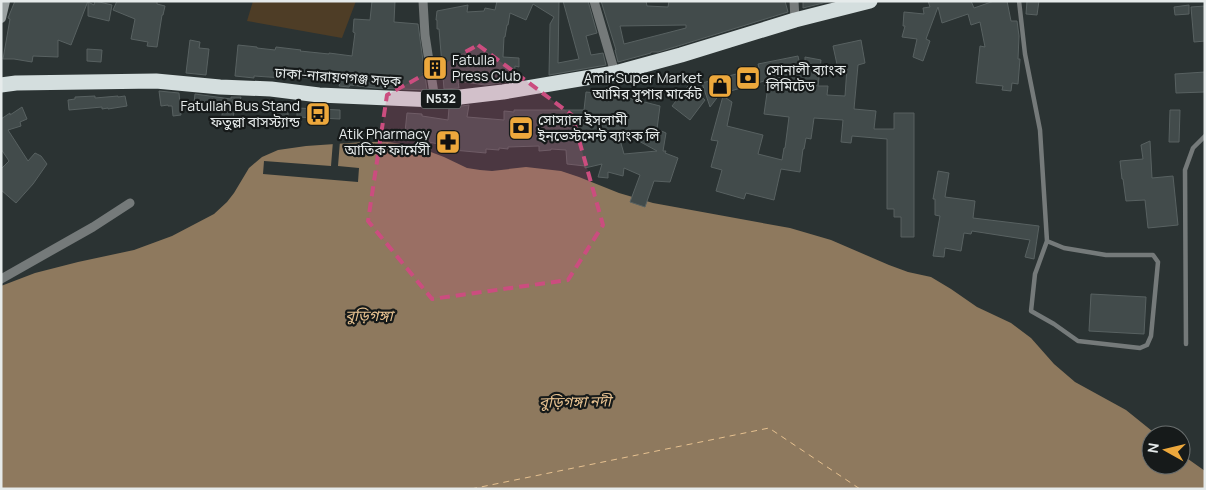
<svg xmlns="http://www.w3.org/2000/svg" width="1206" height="490" viewBox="0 0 1206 490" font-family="Manrope,'Noto Sans Bengali',sans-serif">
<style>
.green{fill:#4e3d26}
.water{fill:#8e795e}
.pier{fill:#2b3333}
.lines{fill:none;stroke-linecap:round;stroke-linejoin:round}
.ferry{stroke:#e6c190;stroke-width:1;stroke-dasharray:6 5;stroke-linecap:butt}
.building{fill:#424b4b;stroke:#586161;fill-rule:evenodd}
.lane{stroke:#757a7a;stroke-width:4.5}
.street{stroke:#757a7a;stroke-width:9}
.secondary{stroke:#9ba2a2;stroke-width:10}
.highway{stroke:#d4dede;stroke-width:15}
.marked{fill:#cb4d7f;fill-opacity:0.2;stroke:#cb4d7f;stroke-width:4;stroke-dasharray:10 6;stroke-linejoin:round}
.labels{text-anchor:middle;stroke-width:4.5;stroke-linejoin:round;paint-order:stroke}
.shield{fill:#161a1a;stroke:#a8acac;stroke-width:1}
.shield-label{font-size:12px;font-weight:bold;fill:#e6ebeb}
.poi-label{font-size:14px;fill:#e6ebeb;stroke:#161a1a;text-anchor:start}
.street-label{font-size:14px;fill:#e6ebeb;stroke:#161a1a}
.water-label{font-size:15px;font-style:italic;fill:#e6c190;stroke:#161a1a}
</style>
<rect width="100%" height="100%" fill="#2b3333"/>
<path class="green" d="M 253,1 L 356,1 L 342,38 L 247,21 Z"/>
<path class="water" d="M 364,142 L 388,142 L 415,146 L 444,157 L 467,168 L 480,170 L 492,171 L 526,167 L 561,171 L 579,177 L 619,193 L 653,203 L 790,228 L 831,240 L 889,265 L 908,272 L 931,277 L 951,289 L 977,307 L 1011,323 L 1031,338 L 1054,364 L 1075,382 L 1126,410 L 1157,435 L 1151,435 L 1151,465 L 1181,465 L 1181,454 L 1205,471 L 1205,489 L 1,489 L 1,286 L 35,273 L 78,262 L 134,250 L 172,236 L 214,214 L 227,202 L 234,193 L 249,168 L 262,157 L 278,150 L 306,146 Z"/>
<path class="pier" d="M 333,141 L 340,141 L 338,166 L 359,168 L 358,182 L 263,174 L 264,161 L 331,166 Z"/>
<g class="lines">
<path class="ferry" d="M 471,489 L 769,428 L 860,489"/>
</g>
<g class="building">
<path d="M 15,1 L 88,1 L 71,45 L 58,40 L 58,57 L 33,56 L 32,62 L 14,59 L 3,59 L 10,19 L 8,18 Z"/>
<path d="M 95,1 L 112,5 L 109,21 L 88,16 L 88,2 L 94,5 Z"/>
<path d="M 117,1 L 157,1 L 157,4 L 165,6 L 163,15 L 162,15 L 157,47 L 147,46 L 148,42 L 131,39 L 135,19 L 113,10 Z"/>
<path d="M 372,1 L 395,1 L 394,22 L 418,24 L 427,90 L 375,88 L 350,85 L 349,87 L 339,86 L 340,83 L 315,81 L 315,79 L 283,75 L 283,78 L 254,76 L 254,78 L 235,76 L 238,45 L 257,47 L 257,48 L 275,50 L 276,47 L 301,50 L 300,51 L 329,54 L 329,53 L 352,56 L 355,33 L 353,32 L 354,19 L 370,20 Z"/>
<path d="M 497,1 L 559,1 L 558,63 L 579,59 L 563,1 L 588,1 L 597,33 L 586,36 L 591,55 L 603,53 L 606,65 L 549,75 L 550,24 L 554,17 L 533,4 L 526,20 L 510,13 L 508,25 L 507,25 L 505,37 L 504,37 L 503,57 L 519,58 L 519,67 L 515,66 L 514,81 L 485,85 L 458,81 L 459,88 L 444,89 L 439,29 L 437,29 L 437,20 L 436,20 L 437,11 L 468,5 L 467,12 L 484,11 L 485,8 L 495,10 Z"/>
<path d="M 601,1 L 646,1 L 647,6 L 668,7 L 669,1 L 785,1 L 788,12 L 678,46 L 658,52 L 651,52 L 651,53 L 618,62 L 615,50 L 616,50 ZM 686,25 L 686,28 L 624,44 L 620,26 Z"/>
<path d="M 803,1 L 831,1 L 803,8 Z"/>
<path d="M 928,1 L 971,1 L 974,8 L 994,1 L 1007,1 L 1011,21 L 1017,21 L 1019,36 L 1018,59 L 1020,59 L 1018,84 L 1012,83 L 1011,91 L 1002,90 L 1003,86 L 976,83 L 980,46 L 985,47 L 980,22 L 971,25 L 968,14 L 942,23 L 938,7 L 926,39 L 930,41 L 923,61 L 913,57 L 917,39 L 902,37 L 905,26 L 903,26 L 904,12 L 924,14 L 923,8 L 930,7 Z"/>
<path d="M 1027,1 L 1039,1 L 1037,15 L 1026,14 Z"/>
<path d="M 1189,5 L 1189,14 L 1175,15 L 1174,7 Z"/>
<path d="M 1205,6 L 1205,41 L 1194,42 L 1191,7 Z"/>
<path d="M 190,40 L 200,42 L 199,48 L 209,49 L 206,75 L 186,73 Z"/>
<path d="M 861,40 L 865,63 L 858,65 L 854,109 L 876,111 L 874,129 L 894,129 L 894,113 L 914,113 L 914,237 L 901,237 L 901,217 L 894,217 L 894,209 L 887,209 L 887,139 L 852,136 L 851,143 L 841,142 L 843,120 L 814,118 L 811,139 L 806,138 L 804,149 L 803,149 L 800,172 L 781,169 L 774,200 L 746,193 L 744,199 L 716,191 L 722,170 L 711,167 L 718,141 L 711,140 L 723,96 L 732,102 L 727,126 L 763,135 L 758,154 L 782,160 L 784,148 L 785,148 L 789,117 L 764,114 L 767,93 L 764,81 L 724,93 L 726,86 L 710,107 L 702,83 L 759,68 L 758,64 L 798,56 L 800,65 L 805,64 L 805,57 L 821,60 L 818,86 L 828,86 L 827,95 L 845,96 L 847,67 L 838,69 L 833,46 Z"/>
<path d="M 87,49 L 102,50 L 101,62 L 87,61 Z"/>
<path d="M 1205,72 L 1205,92 L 1176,93 L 1175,74 Z"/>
<path d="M 688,86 L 705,100 L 690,120 L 672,106 Z"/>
<path d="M 159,91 L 179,93 L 181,115 L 173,116 L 172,106 L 168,106 L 168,105 L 161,106 Z"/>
<path d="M 586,92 L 617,95 L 660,106 L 657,129 L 666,133 L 663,151 L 666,151 L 665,153 L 678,158 L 670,182 L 654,181 L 645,207 L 630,202 L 640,175 L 624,168 L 623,176 L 608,172 L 608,178 L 598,177 L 602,164 L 585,168 L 585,166 L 567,164 L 566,150 L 551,149 L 551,150 L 539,151 L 539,146 L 508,147 L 508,149 L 499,148 L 499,150 L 486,149 L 486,153 L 453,150 L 442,148 L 443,145 L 419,140 L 420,137 L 405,132 L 407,113 L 422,114 L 422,116 L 448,120 L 449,108 L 469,105 L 467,117 L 504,120 L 504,111 L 514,112 L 514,110 L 584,110 ZM 617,129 L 657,151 L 624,154 Z"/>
<path d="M 195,94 L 231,99 L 231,97 L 241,97 L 239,105 L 235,105 L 232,125 L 221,123 L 223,107 L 194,103 Z"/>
<path d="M 95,96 L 95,98 L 118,96 L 118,97 L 125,96 L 127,106 L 108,109 L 108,108 L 102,109 L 102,107 L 69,110 L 68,100 L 75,99 L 75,97 Z"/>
<path d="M 22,107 L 27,119 L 20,122 L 21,126 L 8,130 L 28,161 L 35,153 L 41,156 L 47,164 L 33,184 L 16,203 L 1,190 L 1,169 L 9,161 L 1,149 L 1,119 L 10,113 L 10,115 Z"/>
<path d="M 297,108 L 340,110 L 340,119 L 297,117 Z"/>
<path d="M 275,110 L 288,111 L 288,126 L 273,124 Z"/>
<path d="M 1170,110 L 1180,110 L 1179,142 L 1169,142 Z"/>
<path d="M 1150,141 L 1152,178 L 1173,176 L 1178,225 L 1148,228 L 1145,200 L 1126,201 L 1123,179 L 1122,179 L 1120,161 L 1143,159 L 1141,145 Z"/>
<path d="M 938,171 L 949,173 L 945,197 L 975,201 L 973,218 L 1039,226 L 1034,259 L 1025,257 L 1030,240 L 972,231 L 971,234 L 964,233 L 961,251 L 945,248 L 944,257 L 933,256 L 940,216 L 935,215 L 935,199 L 933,199 Z"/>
<path d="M 1091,294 L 1146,297 L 1144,334 L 1089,331 Z"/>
</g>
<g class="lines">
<g class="lane">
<path d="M 1019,1 L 1025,54 L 1040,130 L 1047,241 L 1035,274 L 1031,311 L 1054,324 L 1078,341 L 1140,348 L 1147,345 L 1151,336 L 1158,262 L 1153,255 L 1106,255 L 1064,248 L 1047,241"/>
<path d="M 1186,344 L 1185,170 L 1193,148 L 1205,136"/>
</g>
<g class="street">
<path d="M 423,1 L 425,35 L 435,100"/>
<path d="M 594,1 L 615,73"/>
<path d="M 794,1 L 795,20"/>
<path d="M 1,279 L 93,227 L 130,203"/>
</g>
<path class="secondary" d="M 1,18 L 5,1"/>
<path class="highway" d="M 1,85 L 16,83 L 156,81 L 220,87 L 271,89 L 319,95 L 435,100 L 503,92 L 615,73 L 681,55 L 795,20 L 870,1"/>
</g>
<path class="marked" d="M 478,45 L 572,115 L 603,225 L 568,280 L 432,299 L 368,221 L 387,95 Z"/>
<defs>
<symbol id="building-square" viewBox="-11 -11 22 22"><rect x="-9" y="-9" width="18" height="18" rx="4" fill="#eda83c" stroke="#161a1a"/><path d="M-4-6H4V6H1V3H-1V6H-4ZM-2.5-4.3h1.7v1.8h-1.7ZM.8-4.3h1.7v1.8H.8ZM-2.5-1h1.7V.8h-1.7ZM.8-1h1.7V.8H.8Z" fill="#111"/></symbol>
<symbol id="bank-square" viewBox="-11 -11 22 22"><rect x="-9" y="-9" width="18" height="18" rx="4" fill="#eda83c" stroke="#161a1a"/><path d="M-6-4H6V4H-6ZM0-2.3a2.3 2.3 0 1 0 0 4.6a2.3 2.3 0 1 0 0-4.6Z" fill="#111"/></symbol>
<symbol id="shop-square" viewBox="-11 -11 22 22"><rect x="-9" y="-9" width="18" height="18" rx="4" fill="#eda83c" stroke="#161a1a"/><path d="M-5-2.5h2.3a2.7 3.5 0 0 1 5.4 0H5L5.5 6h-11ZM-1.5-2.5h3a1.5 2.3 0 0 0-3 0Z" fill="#111"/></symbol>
<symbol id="bus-square" viewBox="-11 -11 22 22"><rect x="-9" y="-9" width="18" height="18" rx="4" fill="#eda83c" stroke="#161a1a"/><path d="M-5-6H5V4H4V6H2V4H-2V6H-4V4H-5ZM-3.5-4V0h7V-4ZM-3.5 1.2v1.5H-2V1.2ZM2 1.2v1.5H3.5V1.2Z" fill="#111"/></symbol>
<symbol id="pharmacy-square" viewBox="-11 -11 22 22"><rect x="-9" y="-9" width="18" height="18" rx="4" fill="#eda83c" stroke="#161a1a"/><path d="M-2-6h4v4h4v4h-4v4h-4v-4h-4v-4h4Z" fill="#111"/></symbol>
</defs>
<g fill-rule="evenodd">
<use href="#building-square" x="421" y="54" width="28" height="28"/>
<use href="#bank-square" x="734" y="64" width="28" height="28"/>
<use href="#shop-square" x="706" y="72" width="28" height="28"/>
<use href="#bus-square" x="304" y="100" width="28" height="28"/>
<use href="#bank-square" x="507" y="114" width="28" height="28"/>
<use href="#pharmacy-square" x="434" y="128" width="28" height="28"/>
</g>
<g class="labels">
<rect class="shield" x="421" y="89.5" width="40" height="19" rx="4"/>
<g class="shield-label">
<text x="441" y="103">N532</text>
</g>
<g class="poi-label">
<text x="452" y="65">Fatulla<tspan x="452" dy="16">Press Club</tspan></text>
<text x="766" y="75">সোনালী ব্যাংক<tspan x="766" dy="16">লিমিটেড</tspan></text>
<text x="702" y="83" text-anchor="end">Amir Super Market<tspan x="702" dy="16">আমির সুপার মার্কেট</tspan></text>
<text x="300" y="111" text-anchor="end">Fatullah Bus Stand<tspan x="300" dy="16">ফতুল্লা বাসস্ট্যান্ড</tspan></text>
<text x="538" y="125">সোস্যাল ইসলামী<tspan x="538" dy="16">ইনভেস্টমেন্ট ব্যাংক লি</tspan></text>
<text x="430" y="139" text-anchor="end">Atik Pharmacy<tspan x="430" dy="16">আতিক ফার্মেসী</tspan></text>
</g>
<g class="street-label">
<text transform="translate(338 77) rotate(4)" y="5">ঢাকা-নারায়ণগঞ্জ সড়ক</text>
</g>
<g class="water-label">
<text x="369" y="321">বুড়িগঙ্গা</text>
<text transform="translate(575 402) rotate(-1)" y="5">বুড়িগঙ্গা নদী</text>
</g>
</g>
<rect width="1206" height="490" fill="none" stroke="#e6ebeb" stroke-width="5"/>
<g transform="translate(1166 450) rotate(278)"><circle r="24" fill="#161a1a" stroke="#696e6e"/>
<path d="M0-4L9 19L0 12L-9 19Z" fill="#eda83c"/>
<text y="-8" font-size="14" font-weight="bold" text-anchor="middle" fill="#e6ebeb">N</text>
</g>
</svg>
